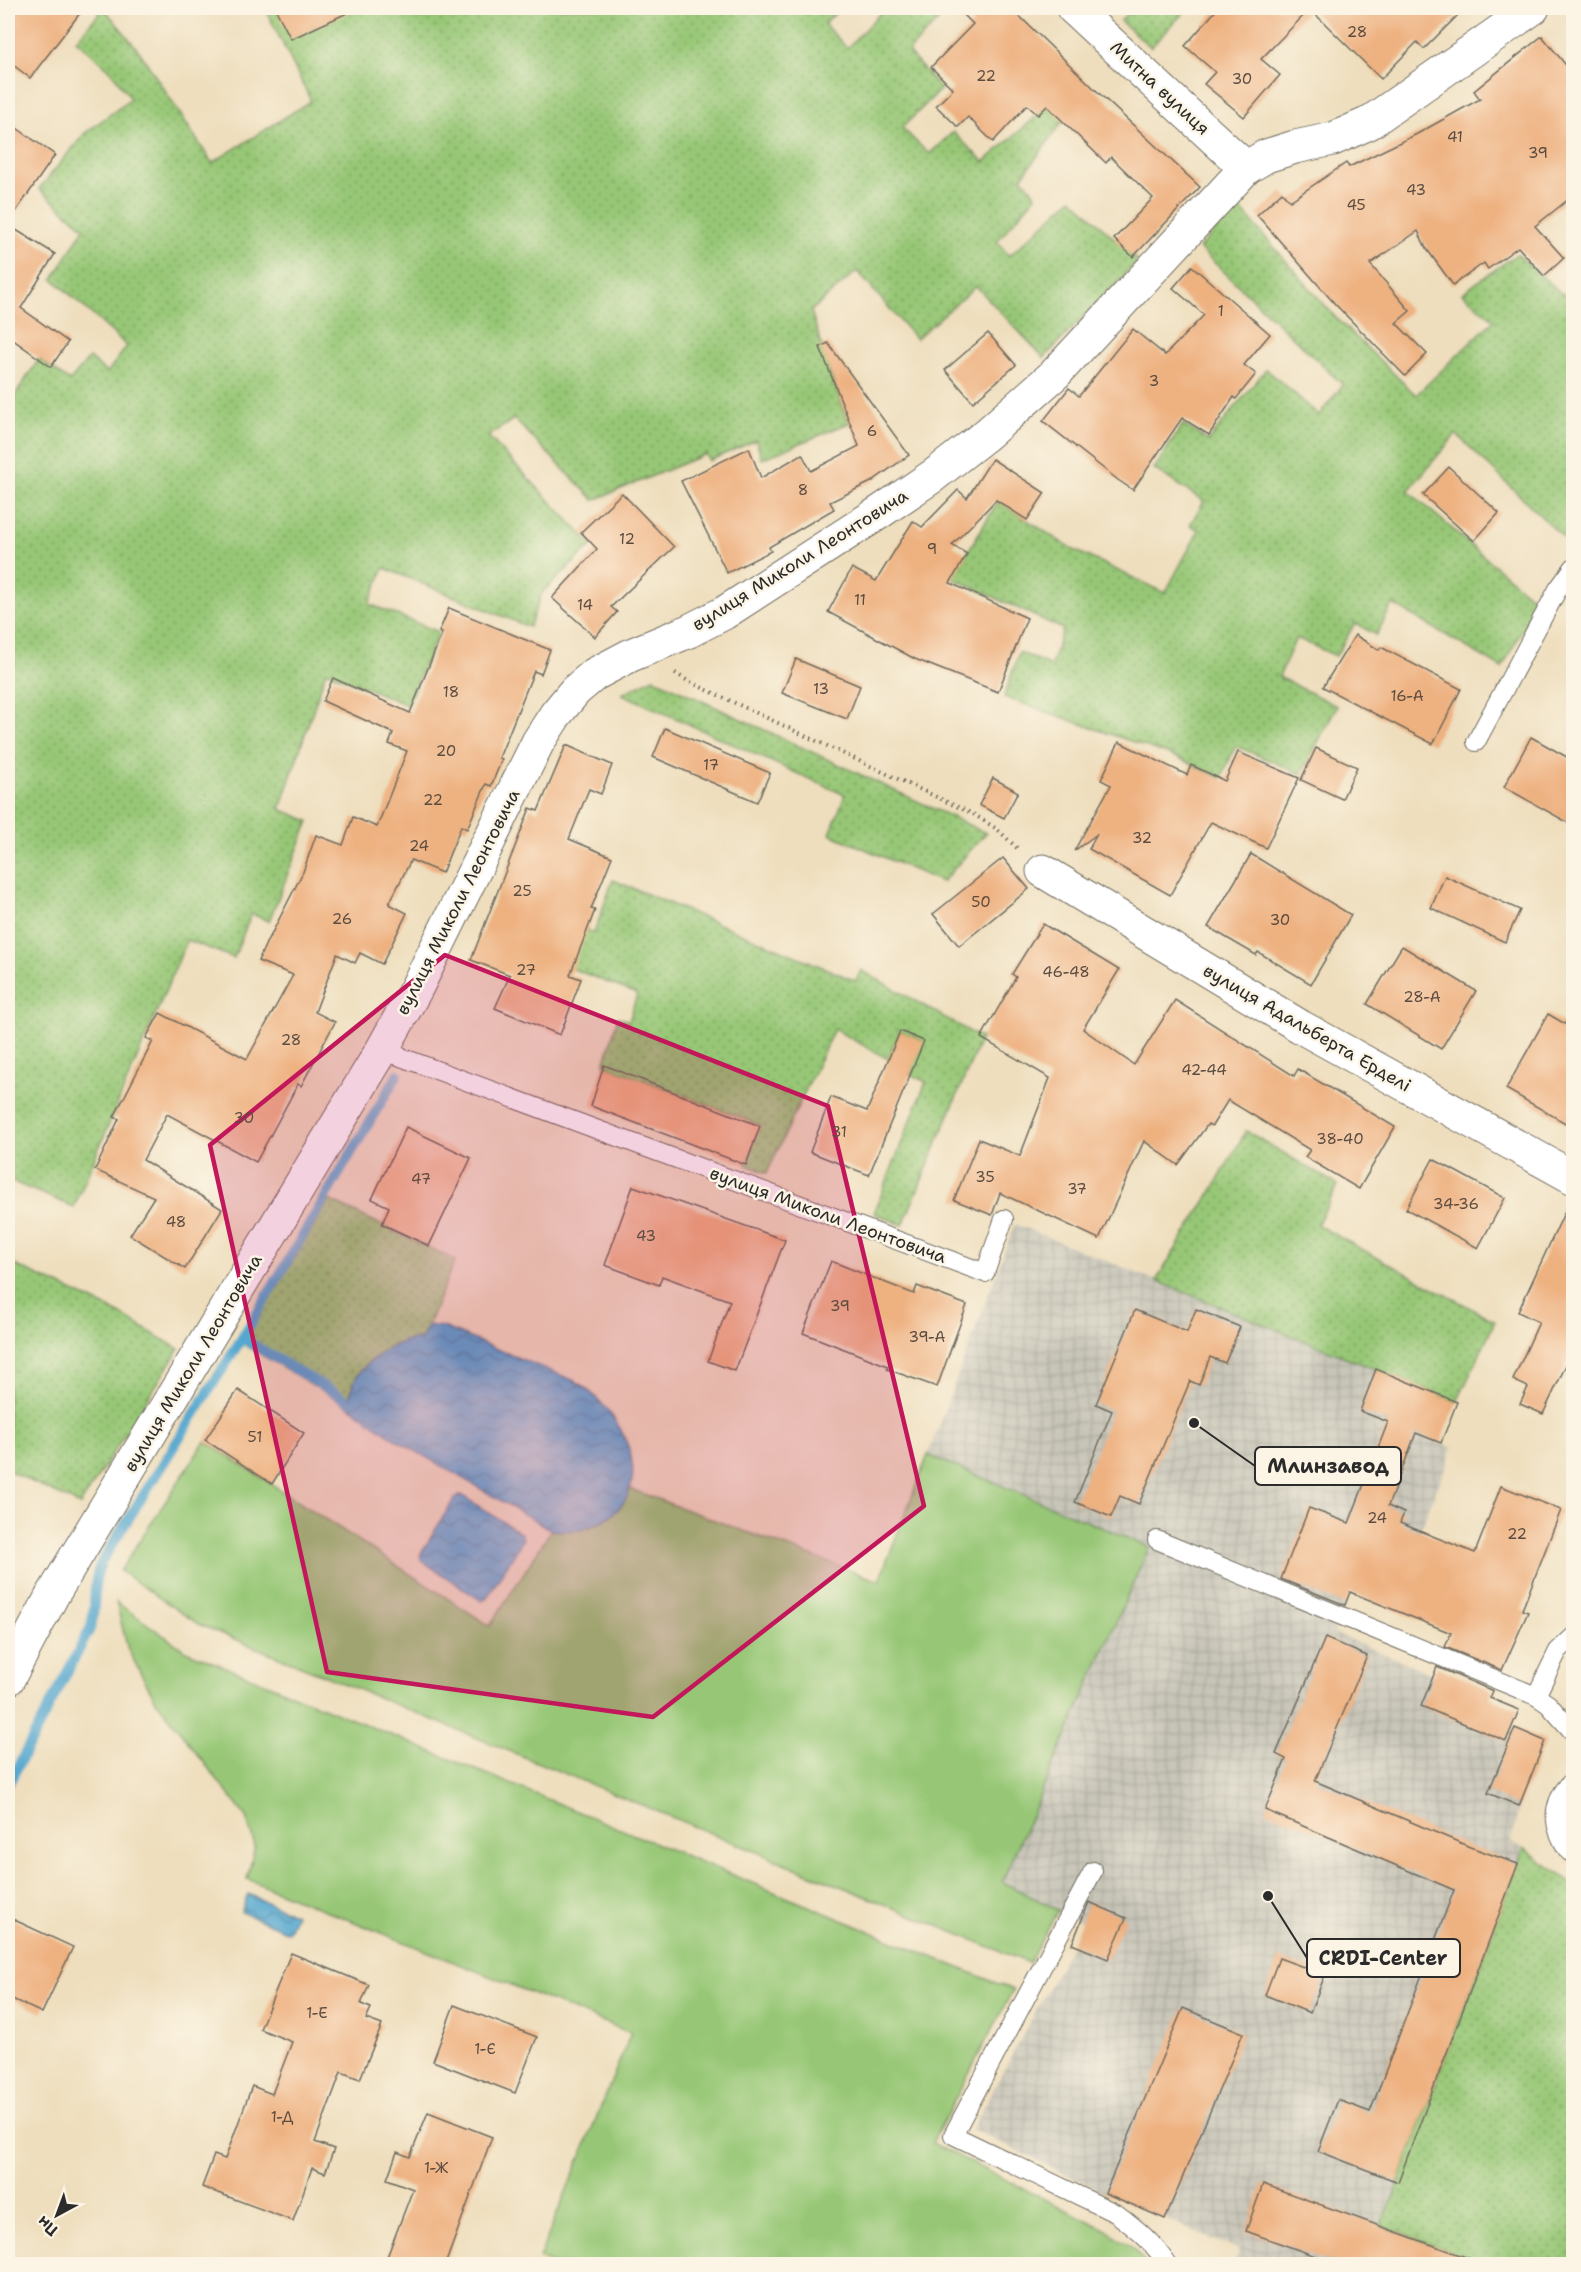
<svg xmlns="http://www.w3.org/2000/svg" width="1581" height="2272" viewBox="0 0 1581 2272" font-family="'Shantell Sans',sans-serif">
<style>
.industrial{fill:url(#industrial-grid)}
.grass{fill:#97c776;stroke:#617950;stroke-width:1.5}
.park{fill:url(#park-dots);stroke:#617950;stroke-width:1.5}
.water{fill:url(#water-waves);stroke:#40697d;stroke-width:1.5}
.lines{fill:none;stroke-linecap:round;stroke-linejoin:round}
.stream{stroke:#54a7cf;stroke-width:10}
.building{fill:#eeb180}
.lane-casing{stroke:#6f6a5e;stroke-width:20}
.street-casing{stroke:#6f6a5e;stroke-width:35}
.path{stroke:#6f6a5e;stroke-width:4;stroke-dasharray:1.5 4.5;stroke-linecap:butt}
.lane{stroke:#fff;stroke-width:18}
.street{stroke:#fff;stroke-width:33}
.marked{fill:#c2185b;fill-opacity:0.2;stroke:#c2185b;stroke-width:4.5;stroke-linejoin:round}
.labels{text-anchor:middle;stroke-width:5;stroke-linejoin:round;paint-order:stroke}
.number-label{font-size:15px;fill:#5c4c40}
.street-label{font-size:18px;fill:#2b2b2b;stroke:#fcf5e5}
.leader{fill:none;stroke:#2b2b2b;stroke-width:2}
.callout-dot{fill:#2b2b2b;stroke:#fcf5e5;stroke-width:2}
.callout{fill:#fcf5e5;stroke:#2b2b2b;stroke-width:2}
.callout-label{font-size:20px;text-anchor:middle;font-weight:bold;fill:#2b2b2b}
</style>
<defs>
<pattern id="industrial-grid" width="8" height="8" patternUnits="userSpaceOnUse" patternTransform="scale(1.5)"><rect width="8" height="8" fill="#c7c5b8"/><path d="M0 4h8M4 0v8" fill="none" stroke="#aba99e"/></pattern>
<pattern id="park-dots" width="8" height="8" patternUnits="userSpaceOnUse" patternTransform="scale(1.5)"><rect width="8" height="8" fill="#97c776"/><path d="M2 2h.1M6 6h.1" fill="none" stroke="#7ba261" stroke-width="1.8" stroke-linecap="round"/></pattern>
<pattern id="water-waves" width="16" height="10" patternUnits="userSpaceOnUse" patternTransform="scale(1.5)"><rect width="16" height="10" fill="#54a7cf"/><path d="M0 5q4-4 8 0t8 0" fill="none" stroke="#4688a8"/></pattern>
</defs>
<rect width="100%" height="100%" fill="#fcf5e5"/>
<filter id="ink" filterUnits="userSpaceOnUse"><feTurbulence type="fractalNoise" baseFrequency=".0167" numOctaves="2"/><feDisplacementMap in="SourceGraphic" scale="12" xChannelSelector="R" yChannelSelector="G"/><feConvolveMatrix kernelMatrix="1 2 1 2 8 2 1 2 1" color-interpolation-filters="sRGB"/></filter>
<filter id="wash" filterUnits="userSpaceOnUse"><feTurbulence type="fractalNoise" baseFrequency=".008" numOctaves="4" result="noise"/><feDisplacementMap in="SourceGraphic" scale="24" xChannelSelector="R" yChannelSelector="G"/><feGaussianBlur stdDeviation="1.35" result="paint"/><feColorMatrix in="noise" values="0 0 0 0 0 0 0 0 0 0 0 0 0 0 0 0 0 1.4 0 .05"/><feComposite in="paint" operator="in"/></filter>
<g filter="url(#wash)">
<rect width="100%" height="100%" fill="#eedebd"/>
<path class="industrial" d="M 1015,1224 L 1457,1402 L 1441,1443 L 1453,1448 L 1420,1530 L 1425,1533 L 1394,1610 L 1350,1592 L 1334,1633 L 1519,1710 L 1512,1727 L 1545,1741 L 1519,1806 L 1511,1843 L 1524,1848 L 1382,2226 L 1460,2255 L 1457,2264 L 1234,2264 L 1239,2250 L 1105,2193 L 972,2129 L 1072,1944 L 1081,1922 L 1002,1882 L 1149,1547 L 928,1455 Z"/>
<g class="grass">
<path d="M 205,1441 L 490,1626 L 551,1530 C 582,1535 620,1520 630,1489 L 879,1581 L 928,1455 L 1149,1547 L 1002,1882 L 1058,1910 L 1029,1963 L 198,1624 L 120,1571 Z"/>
<path d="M 116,1602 L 186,1651 L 1013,1990 L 932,2143 L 1105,2229 L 1130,2246 L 1147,2264 L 554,2264 L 539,2258 L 631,2033 L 247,1879 L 255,1846 L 246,1817 L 155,1699 L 128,1650 Z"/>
</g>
<g class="park">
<path d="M 104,8 L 139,51 L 212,163 L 311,101 L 265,8 L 841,8 L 824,24 L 847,48 L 885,8 L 950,8 L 908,52 L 941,89 L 902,128 L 929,154 L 953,132 L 984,162 L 1038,115 L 1061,90 L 1075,105 L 1022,177 L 1036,196 L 997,241 L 1009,256 L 1072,198 L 1138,261 L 1044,358 L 976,286 L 916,339 L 857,271 L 811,311 L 832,379 L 849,423 L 762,459 L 756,440 L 709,461 L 706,454 L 594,500 L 514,419 L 488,436 L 592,545 L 542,593 L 529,627 L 384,568 L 369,604 L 439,632 L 407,705 L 326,671 L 280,809 L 309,821 L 269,921 L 251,914 L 234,958 L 187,940 L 74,1207 L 8,1180 L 8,406 L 39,359 L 70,381 L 89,358 L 107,373 L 127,346 L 53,279 L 84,228 L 39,189 L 85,133 L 131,99 L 111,71 L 76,40 Z"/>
<path d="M 1133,8 L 1188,8 L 1151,47 L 1120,21 Z"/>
<path d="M 1238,206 L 1336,318 L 1416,395 L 1494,320 L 1462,293 L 1517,254 L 1563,295 L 1573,283 L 1573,547 L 1456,434 L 1408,491 L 1537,602 L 1502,668 L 1393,604 L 1376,635 L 1355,623 L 1336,656 L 1296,638 L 1279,677 L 1337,706 L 1301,774 L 1236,746 L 1221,778 L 1179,758 L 1004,697 L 1019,652 L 1051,666 L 1063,629 L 952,578 L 998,501 L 1070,548 L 1165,593 L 1199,530 L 1190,525 L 1204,501 L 1154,469 L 1183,424 L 1208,441 L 1266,369 L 1319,415 L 1343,385 L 1199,248 Z"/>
<path d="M 653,678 L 986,833 L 942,882 L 830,834 L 845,795 L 622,694 Z"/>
<path d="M 613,880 L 856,981 L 861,970 L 981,1038 L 903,1225 L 874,1213 L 926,1082 L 910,1074 L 923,1041 L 900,1031 L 888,1059 L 834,1029 L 767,1173 L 746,1165 L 760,1125 L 604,1065 L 618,1017 L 629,1021 L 637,994 L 558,963 L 571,923 L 594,933 Z"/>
<path d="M 1246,1131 L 1338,1185 L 1317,1225 L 1495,1321 L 1457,1402 L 1156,1281 L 1213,1189 Z"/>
<path d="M 329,1200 L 455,1260 L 422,1339 C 416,1339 409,1339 404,1341 C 379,1351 340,1378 353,1409 L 243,1344 Z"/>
<path d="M 8,1262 L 111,1309 L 179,1349 L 80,1505 L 8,1470 Z"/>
<path d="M 1524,1848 L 1573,1884 L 1573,2264 L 1457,2264 L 1460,2255 L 1382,2226 Z"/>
</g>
<g class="water">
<path d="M 427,1325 L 443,1327 L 575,1381 C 620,1408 663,1485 604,1520 C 587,1530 570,1533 551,1530 L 395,1439 L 353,1409 C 340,1378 379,1351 404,1341 C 409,1339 416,1339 422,1339 Z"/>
<path d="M 461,1495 L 522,1534 L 523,1540 L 487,1598 L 482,1601 L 422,1561 L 420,1555 L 454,1499 Z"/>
<path d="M 248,1894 L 296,1915 L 288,1932 L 241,1912 Z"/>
</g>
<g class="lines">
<g class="stream">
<path d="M 242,1338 L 398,1074"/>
<path d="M 8,1785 L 91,1627 C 97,1604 91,1583 102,1561 L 242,1338 L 350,1402"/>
</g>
</g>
<g id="blocks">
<g class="building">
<path d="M 8,8 L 84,8 L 30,78 L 8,61 Z"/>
<path d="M 275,8 L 358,8 L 291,39 Z"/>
<path d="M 957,8 L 1011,8 L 1104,98 L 1200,187 L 1133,257 L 1114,239 L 1153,198 L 1111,157 L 1106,163 L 1047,106 L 1038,115 L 1027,105 L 993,142 L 968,117 L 958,127 L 936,106 L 953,89 L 931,67 L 973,24 Z"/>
<path d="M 1218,8 L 1465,8 L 1424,49 L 1417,42 L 1381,79 L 1310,9 L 1261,59 L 1280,75 L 1244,117 L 1204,84 L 1215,72 L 1185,46 Z"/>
<path d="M 1542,36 L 1574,75 L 1574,195 L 1535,226 L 1564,258 L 1544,276 L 1518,247 L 1488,269 L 1484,263 L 1453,285 L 1426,248 L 1418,231 L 1370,264 L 1410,311 L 1396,323 L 1427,354 L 1405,376 L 1335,304 L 1257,215 L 1282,192 L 1290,201 L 1346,163 L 1349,167 L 1417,134 L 1480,99 L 1474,91 Z"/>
<path d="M 8,122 L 55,155 L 8,223 Z"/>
<path d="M 8,225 L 55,254 L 21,308 L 68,342 L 51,367 L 8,336 Z"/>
<path d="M 1192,266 L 1270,334 L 1244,365 L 1256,374 L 1236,399 L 1234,397 L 1209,435 L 1182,418 L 1133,490 L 1118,480 L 1043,421 L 1069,388 L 1079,396 L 1133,329 L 1165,355 L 1204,315 L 1173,288 Z"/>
<path d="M 988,333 L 1016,365 L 973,402 L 945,370 Z"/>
<path d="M 828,343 L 909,455 L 871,482 L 830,502 L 834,509 L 769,547 L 771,551 L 727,573 L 681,481 L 749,448 L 761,478 L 802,454 L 811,471 L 859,446 L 820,347 Z"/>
<path d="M 992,459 L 1045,493 L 1027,520 L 996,500 L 952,545 L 967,554 L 950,583 L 1027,618 L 998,692 L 915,659 L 828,612 L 852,568 L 876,581 L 913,521 L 922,527 L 958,490 L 967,498 Z"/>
<path d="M 1449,467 L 1499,513 L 1474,541 L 1423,495 Z"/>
<path d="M 622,493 L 674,547 L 611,607 L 617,612 L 595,637 L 552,598 L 597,549 L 581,532 Z"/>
<path d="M 449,608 L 550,650 L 541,674 L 534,671 L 499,758 L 502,759 L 491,786 L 486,784 L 467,829 L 461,826 L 442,873 L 411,860 L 389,904 L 407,913 L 382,964 L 360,953 L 355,963 L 337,954 L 315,1012 L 335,1022 L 301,1086 L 298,1084 L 256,1162 L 167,1114 L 143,1160 L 222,1209 L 185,1269 L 130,1235 L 154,1197 L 95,1170 L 119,1119 L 114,1117 L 153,1041 L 146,1038 L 160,1013 L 247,1059 L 293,975 L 258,961 L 269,937 L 270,937 L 303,872 L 316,835 L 343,845 L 353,817 L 377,827 L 407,751 L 389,744 L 393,733 L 323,701 L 333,678 L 410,713 L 442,633 L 439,632 Z"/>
<path d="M 1355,635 L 1379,650 L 1381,647 L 1461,689 L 1433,744 L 1323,687 Z"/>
<path d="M 796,659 L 860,686 L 847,719 L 782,693 Z"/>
<path d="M 665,728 L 770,773 L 757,802 L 653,757 Z"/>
<path d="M 1531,737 L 1574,761 L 1574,826 L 1504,787 Z"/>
<path d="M 1119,742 L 1187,775 L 1191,765 L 1225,781 L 1238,752 L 1299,778 L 1266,848 L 1211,822 L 1170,895 L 1089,849 L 1097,834 L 1074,851 L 1111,785 L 1101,780 Z"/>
<path d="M 566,745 L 612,765 L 601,794 L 589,789 L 569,839 L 612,857 L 591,909 L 595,910 L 570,975 L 581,979 L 560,1035 L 495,1008 L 510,975 L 471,960 L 530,808 L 538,811 Z"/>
<path d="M 1316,748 L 1357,767 L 1342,799 L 1301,780 Z"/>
<path d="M 993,778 L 1018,792 L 1004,818 L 979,805 Z"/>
<path d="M 1251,854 L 1351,915 L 1311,984 L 1258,952 L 1256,955 L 1208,927 Z"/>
<path d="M 1003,858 L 1029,889 L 959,946 L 933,914 Z"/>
<path d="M 1445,876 L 1520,910 L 1505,942 L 1431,908 Z"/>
<path d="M 1043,924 L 1119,970 L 1083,1029 L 1134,1065 L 1175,1000 L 1294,1076 L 1298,1069 L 1395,1127 L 1359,1189 L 1305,1157 L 1310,1150 L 1228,1100 L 1212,1126 L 1208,1124 L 1178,1165 L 1144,1141 L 1099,1239 L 1000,1193 L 992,1215 L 954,1200 L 979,1139 L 1020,1156 L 1050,1078 L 981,1038 L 1016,977 L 1012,974 Z"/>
<path d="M 1402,946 L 1476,991 L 1441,1049 L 1367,1004 Z"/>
<path d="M 1548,1014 L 1574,1029 L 1574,1128 L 1506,1089 Z"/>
<path d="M 900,1031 L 924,1041 L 869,1175 L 810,1152 L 831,1097 L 867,1111 Z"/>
<path d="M 604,1065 L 760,1126 L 746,1165 L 591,1106 Z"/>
<path d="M 406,1127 L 471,1158 L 429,1246 L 382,1224 L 389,1207 L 372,1199 Z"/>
<path d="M 1433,1159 L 1505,1198 L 1478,1248 L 1406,1209 Z"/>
<path d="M 633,1186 L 785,1240 L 735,1371 L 708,1361 L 730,1301 L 662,1276 L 659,1285 L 605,1265 Z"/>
<path d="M 1572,1196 L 1574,1348 L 1543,1414 L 1520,1404 L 1528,1387 L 1513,1380 L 1539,1322 L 1518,1312 Z"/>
<path d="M 831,1261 L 914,1294 L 917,1286 L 967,1305 L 937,1387 L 887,1369 L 888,1366 L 803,1333 Z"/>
<path d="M 1196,1309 L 1240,1327 L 1225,1363 L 1210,1357 L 1199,1385 L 1190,1381 L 1139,1504 L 1120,1496 L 1111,1517 L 1075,1502 L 1112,1411 L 1096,1404 L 1135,1310 L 1187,1332 Z"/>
<path d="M 1376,1369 L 1457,1402 L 1441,1443 L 1416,1433 L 1388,1506 L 1404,1513 L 1400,1523 L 1475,1553 L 1501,1486 L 1561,1510 L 1522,1610 L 1528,1612 L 1502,1670 L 1445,1647 L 1451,1633 L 1350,1592 L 1345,1605 L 1281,1579 L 1309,1508 L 1349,1523 L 1388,1422 L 1360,1411 Z"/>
<path d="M 238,1390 L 304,1433 L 272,1484 L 205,1440 Z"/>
<path d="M 1325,1638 L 1367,1656 L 1315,1781 L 1470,1847 L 1518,1864 L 1398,2182 L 1318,2151 L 1338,2100 L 1370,2112 L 1454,1890 L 1265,1810 L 1286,1759 L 1276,1754 Z"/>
<path d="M 1437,1667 L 1493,1691 L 1490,1698 L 1519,1710 L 1506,1741 L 1421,1706 Z"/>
<path d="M 1515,1728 L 1545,1741 L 1519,1806 L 1488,1793 Z"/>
<path d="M 1089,1902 L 1126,1918 L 1108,1959 L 1072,1944 Z"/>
<path d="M 8,1917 L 73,1947 L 42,2013 L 8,1997 Z"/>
<path d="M 291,1953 L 369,1985 L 361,2004 L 371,2008 L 366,2019 L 382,2025 L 360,2079 L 341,2072 L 315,2142 L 334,2149 L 325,2173 L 312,2168 L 293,2221 L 202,2187 L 214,2155 L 225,2159 L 252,2086 L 272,2094 L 292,2042 L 260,2029 Z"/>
<path d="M 1279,1958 L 1325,1975 L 1310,2013 L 1265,1995 Z"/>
<path d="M 454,2005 L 537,2037 L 515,2093 L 433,2061 Z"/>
<path d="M 1183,2008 L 1243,2033 L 1165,2219 L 1105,2193 Z"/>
<path d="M 428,2112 L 492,2137 L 445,2265 L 384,2265 L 413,2189 L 387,2179 L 397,2152 L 410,2157 Z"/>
<path d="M 1263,2184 L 1477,2261 L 1477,2265 L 1340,2265 L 1246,2231 Z"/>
</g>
</g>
</g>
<g filter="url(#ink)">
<use href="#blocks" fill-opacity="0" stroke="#6f6a5e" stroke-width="1.5"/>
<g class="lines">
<defs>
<g id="lane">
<path d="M 1476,742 L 1558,589 L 1574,567"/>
<path d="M 382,1050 L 985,1273 L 1004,1219"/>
<path d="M 1157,1540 L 1536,1696 L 1548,1704 L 1574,1733"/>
<path d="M 1536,1696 L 1558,1651 L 1574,1636"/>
<path d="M 1093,1871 L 953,2135 L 1117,2214 C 1137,2229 1154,2243 1167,2264"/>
</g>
<g id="street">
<path d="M 1073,8 L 1246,168"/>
<path d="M 1043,871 L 1301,1027 L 1574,1178"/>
<path d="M 8,1679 L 52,1596 L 382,1050 L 416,989 L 538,742 L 556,714 L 575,691 L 595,674 L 631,655 L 689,631 L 724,613 L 880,512 L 933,476 L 987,434 L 1055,374 L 1246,168 L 1266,156 L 1295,147 L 1333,139 L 1369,123 L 1533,8"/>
<path d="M 1574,1790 C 1558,1809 1561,1826 1574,1846"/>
</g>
</defs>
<use href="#lane" class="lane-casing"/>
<use href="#street" class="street-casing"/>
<path class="path" d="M 675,673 L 688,681 L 973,814 L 997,829 L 1019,850"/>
<use href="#lane" class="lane"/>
<use href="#street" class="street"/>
</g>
</g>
<path class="marked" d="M 445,955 L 828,1106 L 924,1506 L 653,1717 L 327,1672 L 210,1145 Z"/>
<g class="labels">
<g class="number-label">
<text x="1357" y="37">28</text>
<text x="986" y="81">22</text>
<text x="1242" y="84">30</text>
<text x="1455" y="142">41</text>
<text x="1538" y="158">39</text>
<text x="1416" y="195">43</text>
<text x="1356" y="210">45</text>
<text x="1221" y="316">1</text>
<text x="1154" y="386">3</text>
<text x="872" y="436">6</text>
<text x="803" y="495">8</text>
<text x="627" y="544">12</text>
<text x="932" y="554">9</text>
<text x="860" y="605">11</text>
<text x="585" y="610">14</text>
<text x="821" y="694">13</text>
<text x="451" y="697">18</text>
<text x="1407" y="701">16-А</text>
<text x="446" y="756">20</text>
<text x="711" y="770">17</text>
<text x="433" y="805">22</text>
<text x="1142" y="843">32</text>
<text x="419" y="851">24</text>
<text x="522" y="896">25</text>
<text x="981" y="907">50</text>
<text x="342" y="924">26</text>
<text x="1280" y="925">30</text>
<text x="526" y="975">27</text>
<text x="1066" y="977">46-48</text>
<text x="1422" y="1002">28-А</text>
<text x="291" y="1045">28</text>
<text x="1204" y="1075">42-44</text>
<text x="244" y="1123">30</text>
<text x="839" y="1137">31</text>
<text x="1340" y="1144">38-40</text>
<text x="985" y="1182">35</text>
<text x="421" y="1184">47</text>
<text x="1077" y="1194">37</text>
<text x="1456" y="1209">34-36</text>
<text x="176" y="1227">48</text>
<text x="646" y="1241">43</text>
<text x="840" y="1311">39</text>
<text x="927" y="1342">39-А</text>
<text x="255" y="1442">51</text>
<text x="1377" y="1523">24</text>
<text x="1517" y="1539">22</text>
<text x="317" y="2018">1-Е</text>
<text x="485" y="2054">1-Є</text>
<text x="282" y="2122">1-Д</text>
<text x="436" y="2173">1-Ж</text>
</g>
<g class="street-label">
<text transform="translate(1160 88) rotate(43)" y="6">Митна вулиця</text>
<text transform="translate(800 560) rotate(-32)" y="6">вулиця Миколи Леонтовича</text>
<text transform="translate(458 902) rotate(-63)" y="6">вулиця Миколи Леонтовича</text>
<text transform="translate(1307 1028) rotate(30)" y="6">вулиця Адальберта Ерделі</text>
<text transform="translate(828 1215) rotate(20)" y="6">вулиця Миколи Леонтовича</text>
<text transform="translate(193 1363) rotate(-59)" y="6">вулиця Миколи Леонтовича</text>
</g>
</g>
<path class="leader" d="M1194 1423L1255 1466M1268 1896L1307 1958"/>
<g class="callout-dot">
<circle cx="1194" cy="1423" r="6"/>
<circle cx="1268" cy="1896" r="6"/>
</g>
<g class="callout">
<rect x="1255" y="1447" width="146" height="38" rx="6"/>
<rect x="1307" y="1939" width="153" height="38" rx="6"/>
</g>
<g class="callout-label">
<text x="1328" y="1473">Млинзавод</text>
<text x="1383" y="1965">CRDI-Center</text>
</g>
<rect width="1581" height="2272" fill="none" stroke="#fcf5e5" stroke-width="30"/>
<g transform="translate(57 2215) rotate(221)" stroke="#fcf5e5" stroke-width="4.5" paint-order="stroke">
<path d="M0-4.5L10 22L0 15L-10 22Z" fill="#2b2b2b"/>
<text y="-9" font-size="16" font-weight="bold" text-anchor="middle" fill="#2b2b2b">Пн</text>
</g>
</svg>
